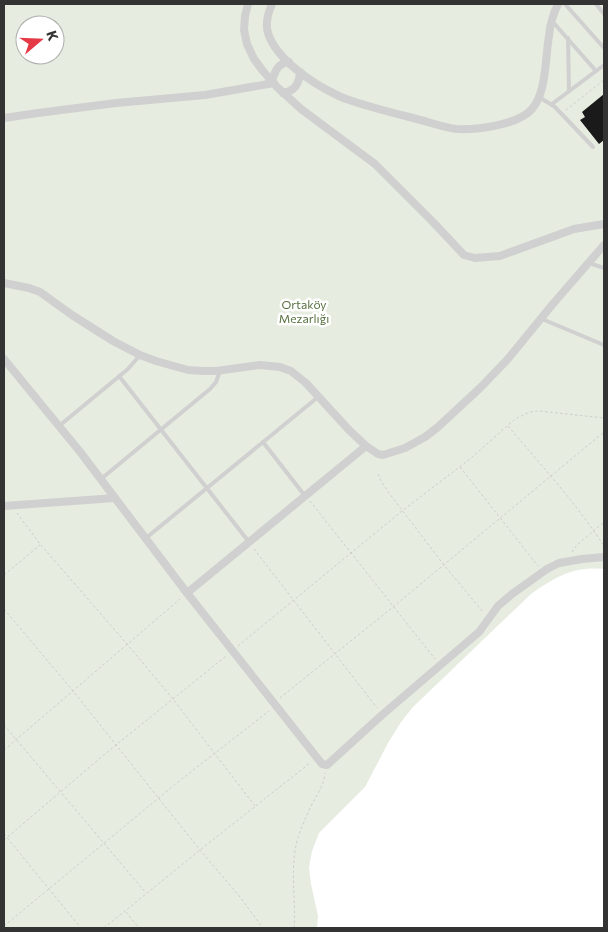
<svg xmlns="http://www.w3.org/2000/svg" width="608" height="932" viewBox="0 0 608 932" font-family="Commissioner,sans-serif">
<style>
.green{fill:#e6ecdf;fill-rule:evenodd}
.building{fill:#1a1a1a}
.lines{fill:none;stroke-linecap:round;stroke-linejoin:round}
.path{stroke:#cdcdcd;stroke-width:1;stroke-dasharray:2.5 2.5;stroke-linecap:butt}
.lane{stroke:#d0d0d0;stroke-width:4}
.street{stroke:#d0d0d0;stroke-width:8}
.labels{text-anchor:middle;stroke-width:5;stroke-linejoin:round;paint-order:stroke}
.park-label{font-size:12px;fill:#56703f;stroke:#fff}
</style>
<rect width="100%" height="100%" fill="#fff"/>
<path class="green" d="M 4,4 L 604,4 L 604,569 C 574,566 555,577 531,594 L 413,707 L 401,722 L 388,743 L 365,787 L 319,833 L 312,851 L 309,867 L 311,884 L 318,916 L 317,928 L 4,928 ZM 25,25 L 55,25 L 55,55 L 25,55 Z"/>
<path class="building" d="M 604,94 L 604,140 L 599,144 L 580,120 L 585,117 L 582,112 Z"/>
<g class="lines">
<g class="path">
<path d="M 566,110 L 604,80"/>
<path d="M 508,426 C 541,465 576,503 604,546"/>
<path d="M 460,467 L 538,566"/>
<path d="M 378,474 L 381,481 L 389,493 L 444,565 L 483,612"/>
<path d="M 310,501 L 435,659"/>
<path d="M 17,513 L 40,544 L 127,644 L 173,699 L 255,806"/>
<path d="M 254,549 L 377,708"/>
<path d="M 572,552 L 577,545 L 604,522"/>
<path d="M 4,575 L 40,545"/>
<path d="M 4,609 L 73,691 L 200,850 L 240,897 L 263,928"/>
<path d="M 238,646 L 402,511 L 470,459 L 515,419 L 530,412 L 539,411 L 604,418"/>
<path d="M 280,698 L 393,607 L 604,432"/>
<path d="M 4,725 L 146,893"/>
<path d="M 4,750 L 180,599"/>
<path d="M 4,834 L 81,928"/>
<path d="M 4,840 L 105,754 L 226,656"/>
<path d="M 126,912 L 139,928"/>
<path d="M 4,926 L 178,782 L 269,711"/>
<path d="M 104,928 L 205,846 L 310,763"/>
<path d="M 294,928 C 296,903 291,877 295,851 C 297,836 304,822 310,808 C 316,796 324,786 325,773"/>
</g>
<g class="lane">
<path d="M 565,4 L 604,48"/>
<path d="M 596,4 L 604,14"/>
<path d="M 552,21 L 596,71"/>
<path d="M 568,38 L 569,91"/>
<path d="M 539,97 L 555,107 L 593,147"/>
<path d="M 552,104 L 604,65"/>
<path d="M 589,263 L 604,268"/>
<path d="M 542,319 L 604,345"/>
<path d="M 119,376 L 249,542"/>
<path d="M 59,426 L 128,369 L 140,355"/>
<path d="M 263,442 L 305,496"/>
<path d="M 101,479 L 210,389 L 216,382 L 220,371"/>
<path d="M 146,538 L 318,397"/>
</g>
<g class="street">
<path d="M 248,4 L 245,16 L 244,30 L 247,44 L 254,59 L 263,71 L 276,86 L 301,109 L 375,164 L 432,221 L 464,255 L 475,258 L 500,256 L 574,229 L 604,224"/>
<path d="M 272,4 C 268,13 265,23 268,33 C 276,59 313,84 337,95 C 342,98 349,100 355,102 C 374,108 393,113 413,118 C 426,121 444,128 457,129 C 477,130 518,125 532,109 C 547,91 545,58 549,36 C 550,25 553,14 558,4"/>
<path d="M 272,81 C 275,71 278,63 289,62"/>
<path d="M 283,93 C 295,91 299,84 300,72"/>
<path d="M 4,118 L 38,113 L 116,103 L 205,95 L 274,83"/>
<path d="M 4,283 L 29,288 L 40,292 L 72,315 L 113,341 L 140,355 L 156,361 L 188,370 L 203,371 L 216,371 L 260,365 L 280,367 L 291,371 L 306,383 L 349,430 L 366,446 L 378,454 L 383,455 L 405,448 L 425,437 L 438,427 L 480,388 L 507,360 L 552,305 L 604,245"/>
<path d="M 4,359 L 81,453 L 115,498 L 187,593 L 322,764 L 327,765 L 382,715 L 479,632 L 498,606 L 512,594 L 547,569 L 559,563 L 582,559 L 604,557"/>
<path d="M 4,506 L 115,498"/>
<path d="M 187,593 L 366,446"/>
</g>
</g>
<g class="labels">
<g class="park-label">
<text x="304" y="309">Ortaköy<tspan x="304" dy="14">Mezarlığı</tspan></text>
</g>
</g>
<rect width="608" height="932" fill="none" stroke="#333333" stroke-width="10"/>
<g transform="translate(40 40) rotate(71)"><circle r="24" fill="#ffffff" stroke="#adadad"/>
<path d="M0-4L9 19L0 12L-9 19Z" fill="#e63946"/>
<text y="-8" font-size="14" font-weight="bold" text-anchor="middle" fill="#333333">K</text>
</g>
</svg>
